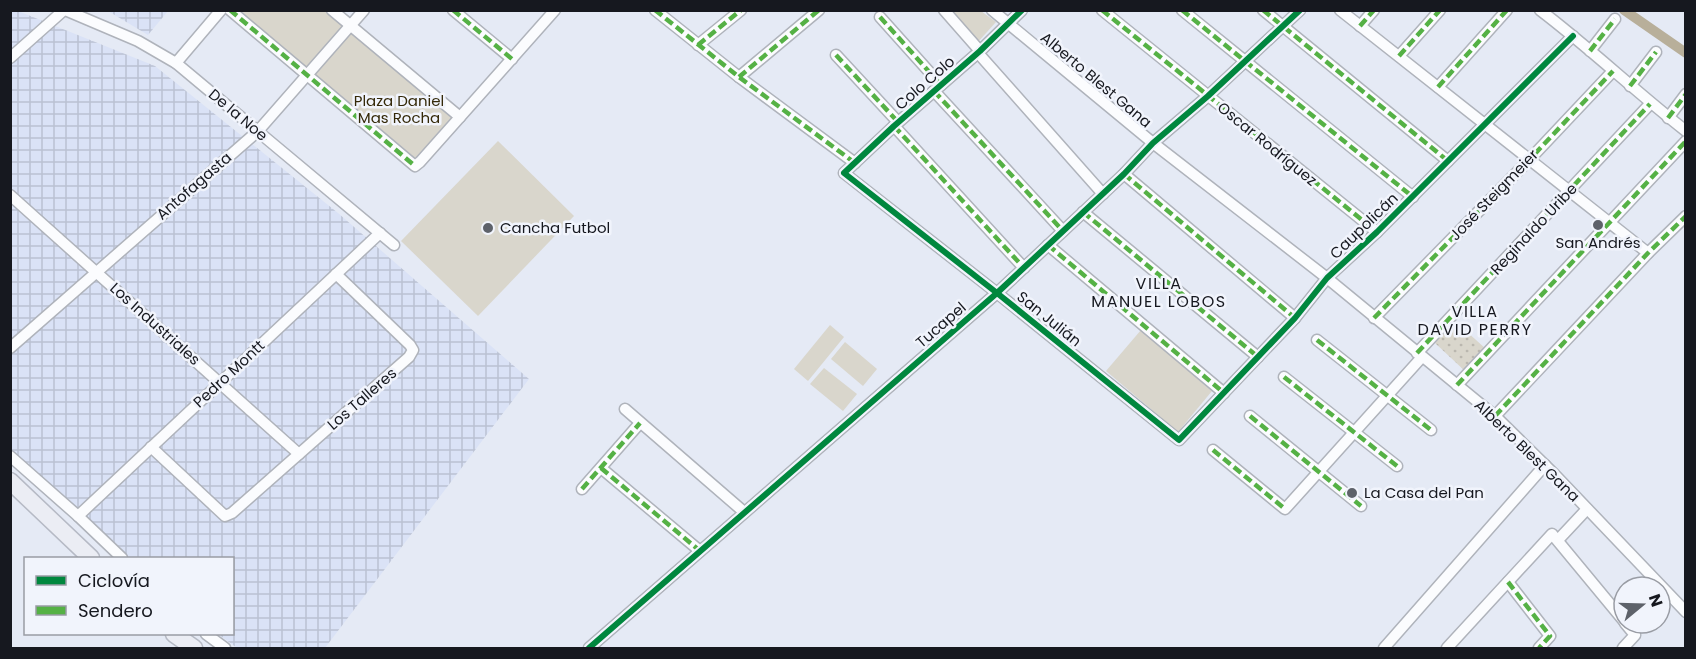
<svg xmlns="http://www.w3.org/2000/svg" width="1696" height="659" viewBox="0 0 1696 659" font-family="Poppins,sans-serif">
<style>
.industrial{fill:url(#industrial-grid)}
.grass{fill:url(#grass-dots)}
.park{fill:#d9d6cc}
.lines{fill:none;stroke-linecap:round;stroke-linejoin:round}
.canal{stroke:#b8af9a;stroke-width:10}
.minor-casing{stroke:#afb3bb;stroke-width:13}
.highway-casing{stroke:#b6bac5;stroke-width:19}
.minor{stroke:#fbfcfe;stroke-width:10}
.highway{stroke:#ebedf4;stroke-width:16}
.quiet{stroke:#55b145;stroke-width:4.5;stroke-dasharray:9 4.5;stroke-linecap:butt}
.cycleway-casing{stroke:#f1f4fc;stroke-width:10}
.cycleway{stroke:#00873e;stroke-width:6}
.poi-dot{fill:#5e626a;stroke:#f1f4fc;stroke-width:2}
.labels{text-anchor:middle;stroke-width:5;stroke-linejoin:round;paint-order:stroke}
.street-label{font-size:15px;fill:#16181f;stroke:#f1f4fc}
.park-label{font-size:15px;fill:#342909;stroke:#f1f4fc}
.poi-label{font-size:15px;fill:#16181f;stroke:#f1f4fc;text-anchor:start}
.neighbourhood-label{font-size:16px;letter-spacing:1.5px;fill:#16181f;stroke:#f1f4fc}
</style>
<defs>
<pattern id="industrial-grid" width="8" height="8" patternUnits="userSpaceOnUse" patternTransform="scale(1.5)"><rect width="8" height="8" fill="#dae2f6"/><path d="M0 4h8M4 0v8" fill="none" stroke="#bac1d2"/></pattern>
<pattern id="grass-dots" width="8" height="8" patternUnits="userSpaceOnUse" patternTransform="scale(1.5)"><rect width="8" height="8" fill="#d9d6cc"/><path d="M2 2h.1M6 6h.1" fill="none" stroke="#bab7af" stroke-width="1.8" stroke-linecap="round"/></pattern>
</defs>
<rect width="100%" height="100%" fill="#e5eaf5"/>
<g class="industrial">
<path d="M 10,11 L 18,11 L 155,66 L 338,213 L 529,379 L 325,648 L 237,648 L 218,634 L 232,634 L 232,558 L 125,558 L 11,458 Z"/>
<path d="M 108,11 L 168,11 L 148,35 Z"/>
</g>
<path class="grass" d="M 1455,321 L 1486,349 L 1466,372 L 1435,343 Z"/>
<g class="park">
<path d="M 236,11 L 327,11 L 347,27 L 308,71 Z"/>
<path d="M 949,11 L 981,11 L 996,22 L 977,43 Z"/>
<path d="M 351,30 L 457,118 L 415,165 L 311,75 Z"/>
<path d="M 498,141 L 574,216 L 478,316 L 401,241 Z"/>
<path d="M 830,325 L 844,337 L 808,381 L 794,369 Z"/>
<path d="M 1141,330 L 1212,391 L 1178,432 L 1106,371 Z"/>
<path d="M 845,342 L 877,369 L 863,386 L 831,359 Z"/>
<path d="M 824,368 L 857,394 L 843,411 L 810,384 Z"/>
</g>
<g class="lines">
<path class="canal" d="M 1624,10 L 1686,53"/>
<defs>
<g id="minor">
<path d="M 65,10 L 138,41 L 176,63 L 394,245"/>
<path d="M 230,10 L 415,166 L 420,162 L 555,10"/>
<path d="M 332,10 L 460,117"/>
<path d="M 453,10 L 512,59"/>
<path d="M 655,10 L 739,77 L 855,163"/>
<path d="M 944,10 L 980,51"/>
<path d="M 992,10 L 1153,143 L 1327,278 L 1495,416 L 1555,475 L 1686,612"/>
<path d="M 1022,10 L 980,51 L 894,126 L 844,173 L 997,293 L 1179,440 L 1295,318 L 1327,278 L 1377,232 L 1573,36"/>
<path d="M 1102,10 L 1377,232"/>
<path d="M 1182,10 L 1413,197"/>
<path d="M 1263,10 L 1448,161"/>
<path d="M 1340,10 L 1648,253"/>
<path d="M 1540,10 C 1590,48 1636,92 1686,131"/>
<path d="M 880,17 L 941,85"/>
<path d="M 1360,26 L 1374,10"/>
<path d="M 698,45 L 741,10"/>
<path d="M 1590,51 L 1615,19"/>
<path d="M 978,53 L 1103,194"/>
<path d="M 836,55 L 898,122"/>
<path d="M 1399,56 L 1440,10"/>
<path d="M 10,58 L 64,10"/>
<path d="M 176,63 L 221,10"/>
<path d="M 739,77 L 819,10"/>
<path d="M 1630,86 L 1656,52"/>
<path d="M 1438,87 L 1507,10"/>
<path d="M 934,91 L 1063,231"/>
<path d="M 1668,118 L 1686,94"/>
<path d="M 894,126 L 1024,268"/>
<path d="M 1124,174 L 1295,318"/>
<path d="M 10,195 L 299,454"/>
<path d="M 1083,212 L 1258,357"/>
<path d="M 1048,245 L 1224,393"/>
<path d="M 1374,318 L 1530,159 L 1613,71"/>
<path d="M 1317,340 L 1431,430"/>
<path d="M 10,348 L 258,131 L 364,10"/>
<path d="M 1417,353 L 1650,104"/>
<path d="M 1284,377 L 1397,466"/>
<path d="M 1457,385 L 1686,141"/>
<path d="M 625,409 L 744,512"/>
<path d="M 1250,416 L 1361,506"/>
<path d="M 1495,416 L 1648,253 L 1686,216"/>
<path d="M 151,447 L 225,516 L 232,513 L 409,357 L 413,350 L 410,345 L 336,274"/>
<path d="M 1213,450 L 1285,509 L 1422,357"/>
<path d="M 10,456 L 78,516 L 122,558"/>
<path d="M 601,468 L 700,551"/>
<path d="M 582,489 L 640,423"/>
<path d="M 78,516 L 380,233"/>
<path d="M 1558,540 L 1587,509"/>
<path d="M 1508,582 L 1550,636 L 1539,648"/>
<path d="M 206,634 L 225,648"/>
<path d="M 589,648 L 997,293 L 1124,174 L 1153,143 L 1208,96 L 1300,10"/>
<path d="M 1384,648 L 1545,465"/>
<path d="M 1447,648 L 1552,534 L 1624,621"/>
<path d="M 1623,648 L 1635,635 L 1625,623"/>
</g>
<g id="highway">
<path d="M 10,481 L 91,558"/>
<path d="M 174,634 L 194,648"/>
</g>
</defs>
<use href="#minor" class="minor-casing"/>
<use href="#highway" class="highway-casing"/>
<use href="#minor" class="minor"/>
<use href="#highway" class="highway"/>
<g class="quiet">
<path d="M 230,10 L 415,166"/>
<path d="M 453,10 L 512,59"/>
<path d="M 655,10 L 739,77 L 855,163"/>
<path d="M 1102,10 L 1377,232"/>
<path d="M 1182,10 L 1413,197"/>
<path d="M 1263,10 L 1448,161"/>
<path d="M 880,17 L 941,85"/>
<path d="M 1360,26 L 1374,10"/>
<path d="M 698,45 L 741,10"/>
<path d="M 1590,51 L 1615,19"/>
<path d="M 836,55 L 898,122"/>
<path d="M 1399,56 L 1440,10"/>
<path d="M 739,77 L 819,10"/>
<path d="M 1630,86 L 1656,52"/>
<path d="M 1438,87 L 1507,10"/>
<path d="M 934,91 L 1063,231"/>
<path d="M 1668,118 L 1686,94"/>
<path d="M 894,126 L 1024,268"/>
<path d="M 1124,174 L 1295,318"/>
<path d="M 1083,212 L 1258,357"/>
<path d="M 1048,245 L 1224,393"/>
<path d="M 1374,318 L 1530,159 L 1613,71"/>
<path d="M 1317,340 L 1431,430"/>
<path d="M 1417,353 L 1650,104"/>
<path d="M 1284,377 L 1397,466"/>
<path d="M 1457,385 L 1686,141"/>
<path d="M 1250,416 L 1361,506"/>
<path d="M 1495,416 L 1648,253 L 1686,216"/>
<path d="M 1213,450 L 1285,509"/>
<path d="M 601,468 L 700,551"/>
<path d="M 582,489 L 640,423"/>
<path d="M 1508,582 L 1550,636 L 1539,648"/>
</g>
<defs>
<g id="cycleway">
<path d="M 1022,10 L 980,51 L 894,126 L 844,173 L 997,293 L 1179,440 L 1295,318 L 1327,278 L 1377,232 L 1573,36"/>
<path d="M 589,648 L 997,293 L 1124,174 L 1153,143 L 1208,96 L 1300,10"/>
</g>
</defs>
<use href="#cycleway" class="cycleway-casing"/>
<use href="#cycleway" class="cycleway"/>
</g>
<g class="poi-dot">
<circle cx="1598" cy="225" r="6"/>
<circle cx="488" cy="228" r="6"/>
<circle cx="1352" cy="493" r="6"/>
</g>
<g class="labels">
<g class="street-label">
<text transform="translate(1096 80) rotate(40)" y="5">Alberto Blest Gana</text>
<text transform="translate(925 83) rotate(-41)" y="5">Colo Colo</text>
<text transform="translate(238 115) rotate(40)" y="5">De la Noe</text>
<text transform="translate(1267 144) rotate(39)" y="5">Oscar Rodríguez</text>
<text transform="translate(194 186) rotate(-41)" y="5">Antofagasta</text>
<text transform="translate(1494 195) rotate(-46)" y="5">José Steigmeier</text>
<text transform="translate(1364 226) rotate(-44)" y="5">Caupolicán</text>
<text transform="translate(1534 229) rotate(-47)" y="5">Reginaldo Uribe</text>
<text transform="translate(1049 319) rotate(39)" y="5">San Julián</text>
<text transform="translate(155 324) rotate(42)" y="5">Los Industriales</text>
<text transform="translate(941 325) rotate(-41)" y="5">Tucapel</text>
<text transform="translate(229 374) rotate(-43)" y="5">Pedro Montt</text>
<text transform="translate(362 399) rotate(-41)" y="5">Los Talleres</text>
<text transform="translate(1527 451) rotate(44)" y="5">Alberto Blest Gana</text>
</g>
<g class="park-label">
<text x="399" y="106">Plaza Daniel<tspan x="399" dy="17">Mas Rocha</tspan></text>
</g>
<g class="poi-label">
<text x="500" y="233">Cancha Futbol</text>
<text x="1598" y="248" text-anchor="middle">San Andrés</text>
<text x="1364" y="498">La Casa del Pan</text>
</g>
<g class="neighbourhood-label">
<text x="1159" y="289">VILLA<tspan x="1159" dy="18">MANUEL LOBOS</tspan></text>
<text x="1475" y="317">VILLA<tspan x="1475" dy="18">DAVID PERRY</tspan></text>
</g>
</g>
<rect width="1696" height="659" fill="none" stroke="#16181f" stroke-width="24"/>
<rect x="24" y="557" width="210" height="78" fill="#f1f4fc" stroke="#999ca4" stroke-width="1.5"/>
<rect x="36" y="576" width="30" height="9" fill="#00873e" stroke="#999ca4" stroke-width="1.5"/>
<text x="78" y="587" font-size="18" fill="#16181f">Ciclovía</text>
<rect x="36" y="606" width="30" height="9" fill="#55b145" stroke="#999ca4" stroke-width="1.5"/>
<text x="78" y="617" font-size="18" fill="#16181f">Sendero</text>
<g transform="translate(1642 605) rotate(71)"><circle r="28" fill="#f1f4fc" stroke="#999ca4" stroke-width="1.5"/>
<path d="M0-4.5L10 22L0 15L-10 22Z" fill="#5e626a"/>
<text y="-9" font-size="16" font-weight="bold" text-anchor="middle" fill="#16181f">N</text>
</g>
</svg>
